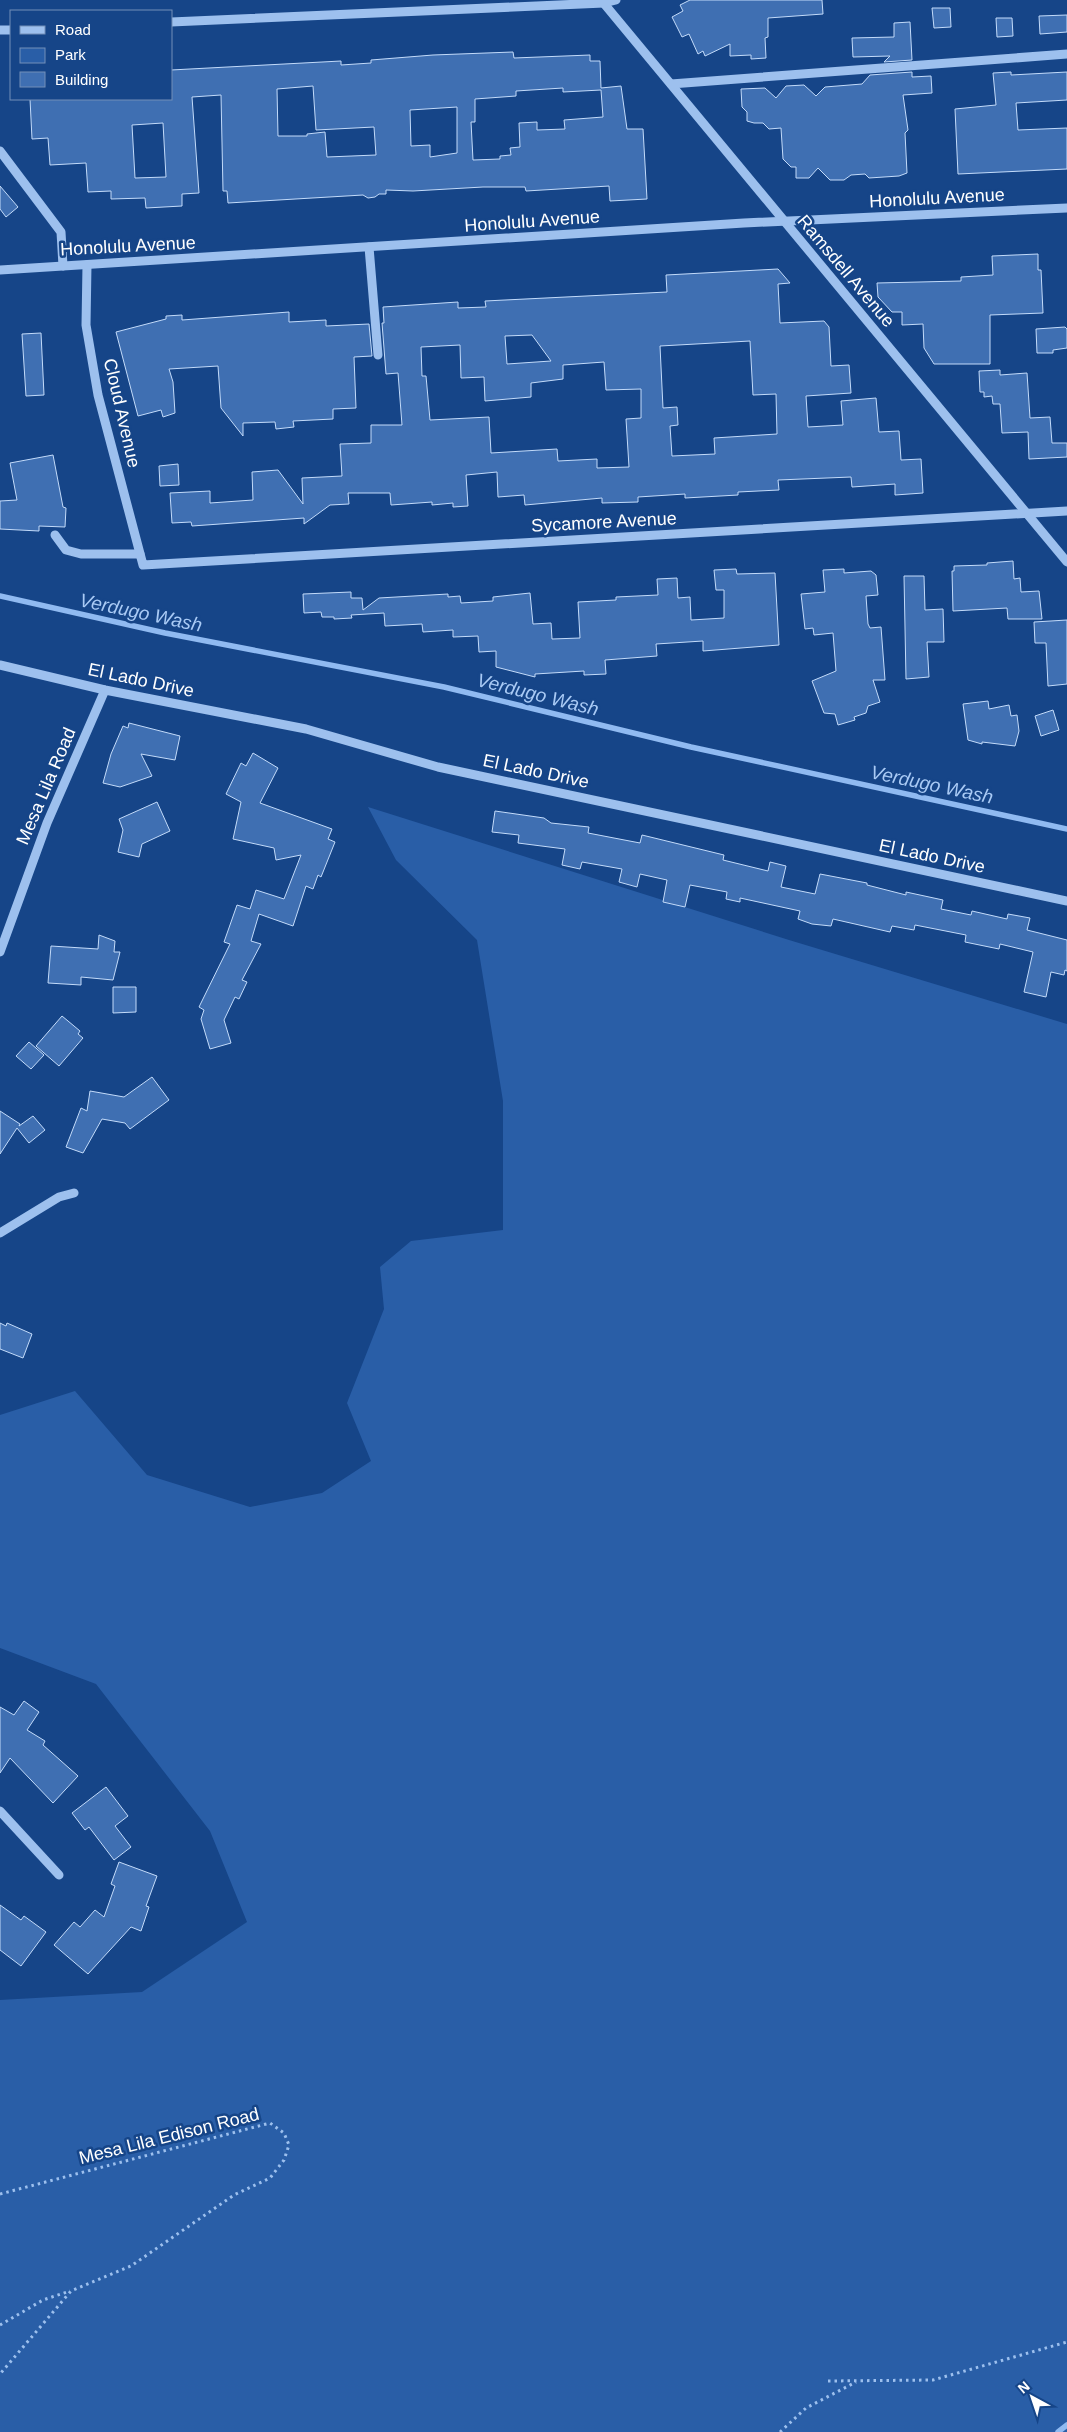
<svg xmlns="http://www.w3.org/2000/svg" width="1067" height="2432" viewBox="0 0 1067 2432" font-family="Helvetica,sans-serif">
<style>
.green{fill:#295ea7}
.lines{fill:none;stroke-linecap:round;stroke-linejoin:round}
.stream{stroke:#90baf1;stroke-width:5.5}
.building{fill:#3f6fb2;stroke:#c3dbfa;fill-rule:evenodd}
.path{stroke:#9dc0ee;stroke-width:3;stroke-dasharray:2.5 4;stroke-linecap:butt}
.minor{stroke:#9dc0ee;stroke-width:9}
.labels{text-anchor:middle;stroke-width:5;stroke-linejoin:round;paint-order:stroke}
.street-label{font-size:18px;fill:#fff;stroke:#164588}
.water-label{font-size:19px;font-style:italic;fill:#a9caf5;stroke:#164588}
</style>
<rect width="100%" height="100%" fill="#164588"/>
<path class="green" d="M 368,807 L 789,940 L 1067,1024 L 1067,2432 L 0,2432 L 0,2000 L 142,1992 L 247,1922 L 210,1831 L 96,1684 L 0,1648 L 0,1415 L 75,1391 L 147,1475 L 250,1507 L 322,1493 L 371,1461 L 347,1403 L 384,1309 L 380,1267 L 411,1241 L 503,1230 L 503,1101 L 477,940 L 396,860 Z"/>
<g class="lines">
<g class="stream">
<path d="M 0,596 L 165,633 L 444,687 L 691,747 L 1067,829"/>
<path d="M 1058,2432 L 1067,2425"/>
</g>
</g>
<g class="building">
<path d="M 690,0 L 822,0 L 823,14 L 768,18 L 768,37 L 765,38 L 766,58 L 751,59 L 751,55 L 730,56 L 730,44 L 705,56 L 703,51 L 698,54 L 689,34 L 682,37 L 672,17 L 683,11 L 680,5 Z"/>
<path d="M 932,8 L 950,8 L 951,27 L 934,28 Z"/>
<path d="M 1067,15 L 1067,32 L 1040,34 L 1039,16 Z"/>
<path d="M 996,18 L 1012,18 L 1013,36 L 997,37 Z"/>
<path d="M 910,22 L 912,60 L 884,62 L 890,56 L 853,57 L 852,38 L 894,37 L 894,23 Z"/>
<path d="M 513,52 L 514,58 L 590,55 L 590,61 L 600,61 L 601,88 L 621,86 L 627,129 L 643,129 L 647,199 L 610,201 L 609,186 L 526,191 L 525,187 L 483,187 L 413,191 L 386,190 L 386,194 L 379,194 L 375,197 L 368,198 L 363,195 L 228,203 L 227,191 L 223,191 L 221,95 L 192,97 L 199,193 L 182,194 L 182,206 L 146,208 L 145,198 L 111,199 L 111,191 L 88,192 L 86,163 L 50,165 L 48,138 L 32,139 L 30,99 L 171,99 L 171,70 L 341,61 L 341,65 L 371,63 L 371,60 L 433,55 ZM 313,86 L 316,130 L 374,127 L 376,155 L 327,157 L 325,132 L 307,134 L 307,136 L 278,136 L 277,89 ZM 563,88 L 563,92 L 601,90 L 603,117 L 564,120 L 565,129 L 537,130 L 537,122 L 519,123 L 520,147 L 510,148 L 511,155 L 500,156 L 500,159 L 473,160 L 471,122 L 475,122 L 475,99 L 516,96 L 516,91 ZM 457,107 L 457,153 L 430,157 L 430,145 L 411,146 L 410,110 ZM 163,123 L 166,177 L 135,178 L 132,125 Z"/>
<path d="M 912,72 L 912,77 L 931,76 L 932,93 L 903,95 L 908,130 L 905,133 L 907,173 L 899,176 L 869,178 L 865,174 L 851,175 L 844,180 L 830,180 L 818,168 L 809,178 L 796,178 L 796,167 L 791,167 L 783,159 L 781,128 L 769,129 L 763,123 L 754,123 L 747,121 L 747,112 L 742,107 L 741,89 L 765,88 L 776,98 L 786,86 L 804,85 L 816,96 L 825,87 L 862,84 L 870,75 Z"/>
<path d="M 1011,72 L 1011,75 L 1067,72 L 1067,100 L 1016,103 L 1018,130 L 1067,128 L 1067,169 L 958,174 L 955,109 L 996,105 L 993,73 Z"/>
<path d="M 0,186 L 18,207 L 6,217 L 0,209 Z"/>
<path d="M 1038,254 L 1038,270 L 1041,270 L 1043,313 L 990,315 L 990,364 L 934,364 L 924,348 L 923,324 L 902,325 L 902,312 L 892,312 L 878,297 L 877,283 L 961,281 L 961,277 L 993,275 L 992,256 Z"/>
<path d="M 778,269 L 790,283 L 778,284 L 780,323 L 824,321 L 829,327 L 831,366 L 849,365 L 851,393 L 806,396 L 808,427 L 843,425 L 841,401 L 876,398 L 879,432 L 899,431 L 901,460 L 921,459 L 923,493 L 895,495 L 895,484 L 852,487 L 851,477 L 778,480 L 779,490 L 738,492 L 738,495 L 685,498 L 685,494 L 638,497 L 638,502 L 602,503 L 602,498 L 525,505 L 524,495 L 498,497 L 497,472 L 466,475 L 468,506 L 453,507 L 453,503 L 432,505 L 432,502 L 391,505 L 390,493 L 348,493 L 349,504 L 330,505 L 304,524 L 304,518 L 192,526 L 191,522 L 172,523 L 170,493 L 210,491 L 210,503 L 253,500 L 252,472 L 278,470 L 303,504 L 302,478 L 342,476 L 340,444 L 371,443 L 371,425 L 402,425 L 398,373 L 386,374 L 382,323 L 384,323 L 383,307 L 458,302 L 458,308 L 486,307 L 485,301 L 667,292 L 666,275 ZM 532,335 L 551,361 L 507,364 L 505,336 ZM 750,341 L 753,395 L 776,394 L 777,434 L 714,438 L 715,454 L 672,456 L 670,426 L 678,425 L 677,407 L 663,408 L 660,346 ZM 460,345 L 461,378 L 484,377 L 485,401 L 531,397 L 531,383 L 563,379 L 563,365 L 604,362 L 606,390 L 641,389 L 641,418 L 626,419 L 629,467 L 597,468 L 597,459 L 558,461 L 557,449 L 491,453 L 489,417 L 430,420 L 426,376 L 422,376 L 421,347 Z"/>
<path d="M 289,312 L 289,322 L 326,320 L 326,326 L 369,324 L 372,356 L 354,357 L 356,408 L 333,409 L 333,419 L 293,421 L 294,427 L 276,429 L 275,422 L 243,423 L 243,436 L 221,408 L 218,366 L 169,369 L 173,382 L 175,413 L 163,417 L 161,410 L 138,416 L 116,332 L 166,319 L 166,316 L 182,315 L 182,320 Z"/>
<path d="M 1065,327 L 1067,329 L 1067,348 L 1053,350 L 1053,353 L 1037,353 L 1036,329 Z"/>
<path d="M 41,333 L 44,395 L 26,396 L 22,334 Z"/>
<path d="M 1000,370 L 1000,375 L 1027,373 L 1030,418 L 1050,417 L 1052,443 L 1067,443 L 1067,457 L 1029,459 L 1028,432 L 1002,433 L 1000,404 L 993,404 L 992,396 L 984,397 L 984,392 L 980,392 L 979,371 Z"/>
<path d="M 53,455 L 63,507 L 66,508 L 65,527 L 39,526 L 39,531 L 0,529 L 0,501 L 17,500 L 10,463 Z"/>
<path d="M 178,464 L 179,485 L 160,486 L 159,466 Z"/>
<path d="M 1013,561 L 1014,579 L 1020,578 L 1021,592 L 1039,591 L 1042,619 L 1008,619 L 1007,608 L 953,611 L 952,571 L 954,571 L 954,566 L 987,565 L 987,563 Z"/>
<path d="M 736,569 L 737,574 L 775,573 L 779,645 L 703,651 L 703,641 L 656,644 L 657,656 L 605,660 L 606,674 L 584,675 L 584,671 L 535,674 L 535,677 L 496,667 L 496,651 L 479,652 L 478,636 L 453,637 L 453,630 L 423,632 L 422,624 L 385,626 L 384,613 L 351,615 L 352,618 L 334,619 L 334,617 L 322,617 L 321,612 L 304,613 L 303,594 L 351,592 L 351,598 L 362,598 L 363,610 L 379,598 L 448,594 L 448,597 L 460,596 L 461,603 L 493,601 L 493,597 L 530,593 L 533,624 L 551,623 L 552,639 L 580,638 L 578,602 L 616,600 L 616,597 L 658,595 L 657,579 L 677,578 L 678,598 L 690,597 L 691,620 L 724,618 L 724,590 L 716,590 L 714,570 Z"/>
<path d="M 844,569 L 844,573 L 871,571 L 876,575 L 878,595 L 866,596 L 868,624 L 870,628 L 881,627 L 885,680 L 873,680 L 880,702 L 868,706 L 866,713 L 854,717 L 855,720 L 838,725 L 835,714 L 824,713 L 812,681 L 836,671 L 833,633 L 814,635 L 813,628 L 805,629 L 801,594 L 825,592 L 823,570 Z"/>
<path d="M 904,576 L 924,576 L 925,610 L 943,609 L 944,642 L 927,642 L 929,677 L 906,679 Z"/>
<path d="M 1067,620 L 1067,684 L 1048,686 L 1046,643 L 1035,643 L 1034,622 Z"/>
<path d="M 988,701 L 989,709 L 1009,705 L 1011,716 L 1017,715 L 1019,731 L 1015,746 L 982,742 L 982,744 L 968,740 L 963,704 Z"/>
<path d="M 1053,710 L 1059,730 L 1041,736 L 1035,716 Z"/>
<path d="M 129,723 L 180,736 L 175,760 L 141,754 L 152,776 L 120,787 L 103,783 L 111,754 L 123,726 L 128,728 Z"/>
<path d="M 253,753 L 278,768 L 260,803 L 332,829 L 328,839 L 335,842 L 321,877 L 318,875 L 313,889 L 306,886 L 293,926 L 259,914 L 251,941 L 261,944 L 242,980 L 247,982 L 239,999 L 235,997 L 224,1020 L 231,1043 L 210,1049 L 201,1019 L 204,1010 L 199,1007 L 230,944 L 224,942 L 237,905 L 250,909 L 256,890 L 284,899 L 301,855 L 276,860 L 274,848 L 233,839 L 241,802 L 226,794 L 241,763 L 246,766 Z"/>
<path d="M 157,802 L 170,831 L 142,844 L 139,857 L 118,852 L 123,830 L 119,819 Z"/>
<path d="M 495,811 L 544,818 L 551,823 L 589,827 L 588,833 L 640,843 L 642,835 L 724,855 L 723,860 L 768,871 L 770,862 L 786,866 L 781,887 L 815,894 L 820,874 L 867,883 L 867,885 L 906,895 L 906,892 L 943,900 L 941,909 L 971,915 L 972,911 L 1007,919 L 1008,914 L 1030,918 L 1027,930 L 1067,940 L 1067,971 L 1065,970 L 1064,975 L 1051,972 L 1046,997 L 1024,992 L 1033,952 L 1000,944 L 999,949 L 965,942 L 966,935 L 915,925 L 914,930 L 892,926 L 890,932 L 833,919 L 831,926 L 812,924 L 798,919 L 800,911 L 740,898 L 740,902 L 726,899 L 727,892 L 690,885 L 685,907 L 663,902 L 667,880 L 640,874 L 637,887 L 619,882 L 622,869 L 582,862 L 580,869 L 562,865 L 565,849 L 518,843 L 519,835 L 492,832 Z"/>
<path d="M 99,935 L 115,941 L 114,952 L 120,952 L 113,980 L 81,977 L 81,985 L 48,983 L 51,946 L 98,949 Z"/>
<path d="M 113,987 L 136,987 L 136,1012 L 113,1013 Z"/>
<path d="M 62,1016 L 80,1031 L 78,1034 L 83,1038 L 59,1066 L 36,1046 Z"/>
<path d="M 29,1042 L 44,1055 L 31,1069 L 16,1056 Z"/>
<path d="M 152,1077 L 169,1100 L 130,1129 L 125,1123 L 102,1119 L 83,1153 L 66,1147 L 81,1108 L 87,1111 L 90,1091 L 124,1097 Z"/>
<path d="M 0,1111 L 20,1124 L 19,1126 L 33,1116 L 45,1130 L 29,1143 L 17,1128 L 0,1154 Z"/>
<path d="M 0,1323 L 6,1326 L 7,1323 L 32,1334 L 23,1358 L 0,1349 Z"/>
<path d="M 24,1701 L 39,1712 L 27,1730 L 45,1741 L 43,1745 L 78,1776 L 53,1803 L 10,1758 L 0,1773 L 0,1707 L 14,1715 Z"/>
<path d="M 106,1787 L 128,1816 L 115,1826 L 131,1847 L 114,1860 L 89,1827 L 85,1830 L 72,1813 Z"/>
<path d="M 119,1862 L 157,1876 L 146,1906 L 149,1907 L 141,1931 L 131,1927 L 88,1974 L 54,1945 L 74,1922 L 80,1927 L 95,1910 L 104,1917 L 115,1886 L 111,1884 Z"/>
<path d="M 0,1905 L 21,1920 L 24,1916 L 46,1932 L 21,1966 L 0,1950 Z"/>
</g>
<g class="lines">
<g class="path">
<path d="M 0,2194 L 270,2123 L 284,2133 L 289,2145 L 284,2160 L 270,2178 L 234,2195 L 131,2266 L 71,2291 L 0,2374"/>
<path d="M 0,2325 L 43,2300 L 70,2291"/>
<path d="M 828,2381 L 933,2380 L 1067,2342"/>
<path d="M 780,2432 L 806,2408 L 856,2382"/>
</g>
<g class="minor">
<path d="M 601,0 L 1067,562"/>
<path d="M 171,22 L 604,3 L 616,0"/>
<path d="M 0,30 L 11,30"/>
<path d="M 671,84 L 1067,54"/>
<path d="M 0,151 L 61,232 L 63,266"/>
<path d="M 369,247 L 378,355"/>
<path d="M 87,265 L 86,325 L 98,395 L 143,565 L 1067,511"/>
<path d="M 0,270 L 744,223 L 1067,208"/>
<path d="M 55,535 L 66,550 L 81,554 L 140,554"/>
<path d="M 0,665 L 105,690 L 306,729 L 438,767 L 1067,901"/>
<path d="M 0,952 L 47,823 L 105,690"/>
<path d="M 0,1233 L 59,1197 L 74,1193"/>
<path d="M 0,1811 L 59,1875"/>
</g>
</g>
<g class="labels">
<g class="street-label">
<text transform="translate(937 198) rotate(-3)" y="6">Honolulu Avenue</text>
<text transform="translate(532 221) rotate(-4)" y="6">Honolulu Avenue</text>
<text transform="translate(128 246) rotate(-3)" y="6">Honolulu Avenue</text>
<text transform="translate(846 271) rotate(50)" y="6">Ramsdell Avenue</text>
<text transform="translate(122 413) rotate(77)" y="6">Cloud Avenue</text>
<text transform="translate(604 522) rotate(-3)" y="6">Sycamore Avenue</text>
<text transform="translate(141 680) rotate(12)" y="6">El Lado Drive</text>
<text transform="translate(536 771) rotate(12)" y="6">El Lado Drive</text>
<text transform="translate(46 786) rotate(-67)" y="6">Mesa Lila Road</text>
<text transform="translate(932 856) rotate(12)" y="6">El Lado Drive</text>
<text transform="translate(169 2136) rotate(-14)" y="6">Mesa Lila Edison Road</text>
</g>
<g class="water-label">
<text transform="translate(141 612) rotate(12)" y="7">Verdugo Wash</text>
<text transform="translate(538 694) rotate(14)" y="7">Verdugo Wash</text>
<text transform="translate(932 784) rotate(12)" y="7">Verdugo Wash</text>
</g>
</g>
<rect x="10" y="10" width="162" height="90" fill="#164588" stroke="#738fb8"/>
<rect x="20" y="26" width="25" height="8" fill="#9dc0ee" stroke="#738fb8"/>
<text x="55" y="35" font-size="15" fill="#ffffff">Road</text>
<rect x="20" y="48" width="25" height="15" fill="#295ea7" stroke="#738fb8"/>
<text x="55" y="60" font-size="15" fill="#ffffff">Park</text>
<rect x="20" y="72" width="25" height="15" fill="#3f6fb2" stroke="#738fb8"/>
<text x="55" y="85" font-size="15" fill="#ffffff">Building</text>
<g transform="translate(1032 2397) rotate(320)" stroke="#164588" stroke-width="4" paint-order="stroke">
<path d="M0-4L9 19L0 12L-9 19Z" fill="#ffffff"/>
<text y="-8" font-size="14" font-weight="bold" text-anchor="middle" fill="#ffffff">N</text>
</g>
</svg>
